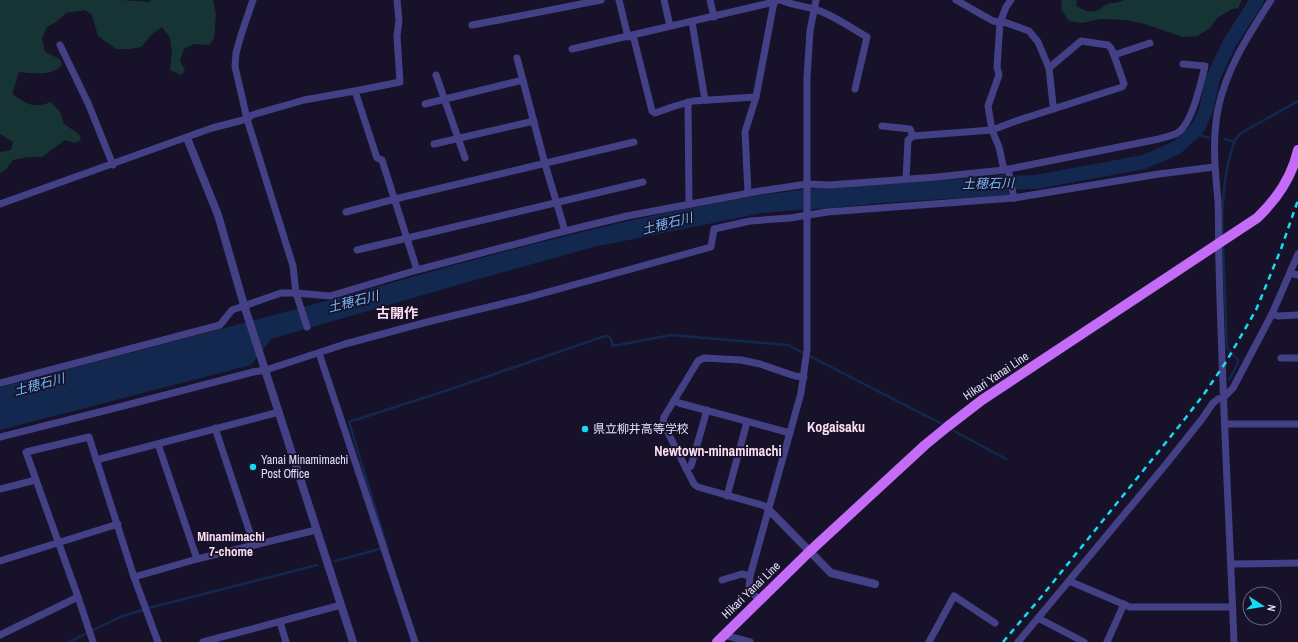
<svg xmlns="http://www.w3.org/2000/svg" width="1298" height="642" viewBox="0 0 1298 642" font-family="'Archivo Narrow','Noto Sans JP',sans-serif">
<style>
.green{fill:#163433}
.water{fill:#12284e}
.lines{fill:none;stroke-linecap:round;stroke-linejoin:round}
.stream{stroke:#12284e;stroke-width:2.5}
.river{stroke:#12284e;stroke-width:14}
.minor{stroke:#444086;stroke-width:7}
.tertiary{stroke:#444086;stroke-width:8}
.primary{stroke:#c46bf7;stroke-width:10}
.rail{stroke:#14daf2;stroke-width:2.5;stroke-dasharray:6 5;stroke-linecap:butt}
.poi-dot{fill:#14daf2;stroke:#17122a;stroke-width:1.5}
.labels{text-anchor:middle;stroke-width:3.5;stroke-linejoin:round;paint-order:stroke}
.street-label{font-size:12px;fill:#e1ddfd;stroke:#17122a}
.poi-label{font-size:12px;fill:#e1ddfd;stroke:#17122a;text-anchor:start}
.water-label{font-size:13px;font-style:italic;fill:#71b8f7;stroke:#17122a}
.neighbourhood-label{font-size:13px;font-weight:bold;fill:#fddff2;stroke:#17122a}
.quarter-label{font-size:14px;font-weight:bold;fill:#fddff2;stroke:#17122a}
</style>
<rect width="100%" height="100%" fill="#17122a"/>
<g class="green">
<path d="M 0,0 L 122,0 L 149,2 L 152,0 L 213,0 L 216,14 L 214,38 L 209,45 L 194,44 L 184,49 L 180,61 L 185,70 L 181,75 L 170,70 L 172,51 L 170,38 L 162,27 L 151,35 L 141,47 L 130,49 L 116,49 L 98,36 L 92,15 L 85,10 L 66,13 L 56,22 L 47,27 L 42,38 L 45,52 L 60,59 L 62,65 C 50,77 35,73 19,72 L 12,94 C 27,104 33,109 51,102 L 60,112 L 64,124 L 79,134 L 81,140 L 75,143 L 65,140 L 42,157 L 28,157 L 13,160 L 6,169 L 0,173 L 0,152 L 11,150 L 13,142 L 0,134 Z"/>
<path d="M 1062,0 L 1077,0 L 1076,5 C 1084,11 1090,14 1100,9 C 1102,7 1105,5 1108,4 C 1114,2 1119,3 1124,0 L 1241,0 L 1241,2 L 1238,8 L 1232,9 L 1217,18 L 1210,28 L 1197,36 L 1183,37 L 1145,24 L 1126,20 L 1100,19 L 1082,23 L 1069,21 L 1061,9 Z"/>
</g>
<path class="water" d="M 1004,175 L 1009,195 L 881,203 L 821,209 L 797,210 L 762,213 L 594,247 L 475,280 L 271,339 L 251,365 L 0,430 L 0,387 C 113,357 227,328 340,297 C 460,264 579,229 701,206 C 740,198 779,192 818,188 C 880,183 942,182 1004,175 Z"/>
<g class="lines">
<g class="stream">
<path d="M 1193,133 L 1209,138"/>
<path d="M 1225,139 L 1234,142"/>
<path d="M 1223,237 C 1221,209 1224,170 1234,143 C 1235,139 1238,136 1241,133 L 1298,101"/>
<path d="M 1223,244 L 1227,348 L 1238,360 L 1238,363 L 1229,380"/>
<path d="M 954,431 L 1006,459"/>
<path d="M 335,561 L 387,547 L 349,422 L 448,390 L 605,336 L 610,337 L 613,346 L 671,335 L 788,345 L 942,424"/>
<path d="M 69,642 L 120,617 L 149,608 L 317,565"/>
</g>
<path class="river" d="M 987,183 L 1036,182 L 1144,162 L 1176,148 L 1193,133 L 1199,126 L 1206,110 L 1213,78 L 1229,44 L 1257,0"/>
<g class="minor">
<path d="M 253,0 L 241,35 L 236,53 L 235,67 L 237,75 L 247,119 L 293,266 L 296,293 L 307,327"/>
<path d="M 619,0 L 628,37"/>
<path d="M 664,0 L 670,26"/>
<path d="M 710,0 L 714,17"/>
<path d="M 781,0 C 792,5 803,6 814,9 C 832,14 851,28 867,37 L 855,89"/>
<path d="M 956,0 L 993,21 L 1007,23 L 1029,31 L 1038,42 L 1049,68 L 1053,105 L 1054,109"/>
<path d="M 692,22 L 705,100"/>
<path d="M 472,25 L 504,19 L 601,0"/>
<path d="M 633,35 L 652,111 L 655,113 L 675,106 L 693,101 L 756,97 L 774,2"/>
<path d="M 60,45 L 88,103 L 113,165"/>
<path d="M 572,49 L 774,2 L 778,0"/>
<path d="M 517,58 L 545,164 L 565,231"/>
<path d="M 1049,68 L 1081,41 L 1108,45 L 1111,48 L 1114,55 L 1150,43"/>
<path d="M 436,75 L 465,158"/>
<path d="M 355,91 L 400,82 L 397,36 L 399,20 L 397,0"/>
<path d="M 688,102 L 689,204"/>
<path d="M 425,104 L 523,80"/>
<path d="M 882,126 L 910,129 L 913,136"/>
<path d="M 434,144 L 534,121"/>
<path d="M 1008,169 L 1014,198"/>
<path d="M 1004,170 L 999,147 L 992,130 L 988,106 L 999,75 L 997,67 L 1000,23 L 1006,7 L 1011,0"/>
<path d="M 906,179 L 908,140 L 913,136 L 992,130 L 1016,121 L 1122,87 L 1124,84 L 1114,55"/>
<path d="M 748,193 L 745,132 L 756,97"/>
<path d="M 0,204 L 212,128 L 247,119 L 252,115 L 304,100 L 355,91 L 377,158 L 382,160 L 417,270"/>
<path d="M 346,212 L 395,199 L 634,142"/>
<path d="M 357,250 L 643,182"/>
<path d="M 1290,273 L 1298,275"/>
<path d="M 1272,314 L 1278,316 L 1298,315"/>
<path d="M 319,353 L 415,642"/>
<path d="M 1281,358 L 1298,358"/>
<path d="M 0,383 L 220,325 L 232,310 L 281,293 L 296,293 L 330,296 L 417,270 L 565,231 L 627,216 L 760,191 L 807,184 L 830,185 L 937,177 L 1004,170 L 1159,139 C 1165,137 1172,136 1177,133 C 1192,125 1201,82 1205,66 L 1183,64"/>
<path d="M 674,400 L 679,403 L 790,433"/>
<path d="M 1225,424 L 1298,424"/>
<path d="M 215,428 L 254,545"/>
<path d="M 0,437 L 123,406 L 253,372 L 266,370 L 345,344 L 427,322 L 526,298 L 711,247 L 714,229 L 750,221 L 790,218 L 827,212 L 1014,198 L 1159,174 L 1214,167"/>
<path d="M 158,444 L 197,559"/>
<path d="M 96,460 L 279,412"/>
<path d="M 686,469 L 691,466 L 707,410"/>
<path d="M 0,489 L 36,480"/>
<path d="M 727,496 L 747,422"/>
<path d="M 769,510 L 765,506 L 698,487 L 694,484 L 663,423 L 664,417 L 698,361 L 704,358 L 741,360 L 760,364 L 795,376 L 804,377"/>
<path d="M 0,561 L 118,524"/>
<path d="M 1231,564 L 1298,563"/>
<path d="M 134,577 L 197,559 L 316,530"/>
<path d="M 722,580 L 742,574 L 750,576"/>
<path d="M 1069,581 L 1130,607 L 1232,607"/>
<path d="M 760,601 L 749,589 L 750,576 L 801,393 L 807,350 L 807,78 L 810,31 L 816,0"/>
<path d="M 1038,618 L 1084,642"/>
<path d="M 280,622 L 286,642"/>
<path d="M 0,635 L 78,597"/>
<path d="M 724,635 L 750,642"/>
<path d="M 93,642 L 78,597 L 26,452 L 89,437 L 134,577 L 158,642"/>
<path d="M 203,642 L 341,605"/>
<path d="M 929,642 L 954,596 L 995,623"/>
<path d="M 1018,642 L 1167,463 L 1202,419 L 1213,403 L 1218,399 L 1223,398 L 1233,388 L 1272,314 L 1298,254"/>
<path d="M 1107,642 L 1124,604"/>
<path d="M 1234,642 C 1229,516 1222,390 1219,263 C 1218,243 1219,221 1218,201 C 1215,170 1212,140 1218,109 C 1226,69 1249,34 1271,0"/>
</g>
<g class="tertiary">
<path d="M 187,138 L 218,215 L 244,305 L 353,642"/>
<path d="M 769,510 L 831,573 L 875,584"/>
</g>
<path class="primary" d="M 717,642 L 809,552 L 925,445 L 947,427 L 982,400 L 1257,218 C 1277,199 1292,177 1298,150"/>
<path class="rail" d="M 1003,642 L 1042,596 L 1184,420 L 1204,394 L 1226,362 L 1256,310 L 1281,249 L 1298,200"/>
</g>
<g class="poi-dot">
<circle cx="585" cy="429" r="4"/>
<circle cx="253" cy="467" r="4"/>
</g>
<g class="labels">
<g class="street-label">
<text transform="translate(996 376) rotate(-34)" y="4">Hikari Yanai Line</text>
<text transform="translate(751 590) rotate(-44)" y="4">Hikari Yanai Line</text>
</g>
<g class="poi-label">
<text x="593" y="433">県立柳井高等学校</text>
<text x="261" y="464">Yanai Minamimachi<tspan x="261" dy="14">Post Office</tspan></text>
</g>
<g class="water-label">
<text transform="translate(988 183) rotate(-1)" y="5">土穂石川</text>
<text transform="translate(667 223) rotate(-14)" y="5">土穂石川</text>
<text transform="translate(353 301) rotate(-14)" y="5">土穂石川</text>
<text transform="translate(39 384) rotate(-15)" y="5">土穂石川</text>
</g>
<g class="neighbourhood-label">
<text x="231" y="541">Minamimachi<tspan x="231" dy="15">7-chome</tspan></text>
</g>
<g class="quarter-label">
<text x="397" y="318">古開作</text>
<text x="836" y="432">Kogaisaku</text>
<text x="718" y="456">Newtown-minamimachi</text>
</g>
</g>
<g transform="translate(1262 606) rotate(102)"><circle r="19" fill="#17122a" stroke="#68637e"/>
<path d="M0-3L7 15L0 10L-7 15Z" fill="#14daf2"/>
<text y="-6" font-size="11" font-weight="bold" text-anchor="middle" fill="#e1ddfd">N</text>
</g>
</svg>
